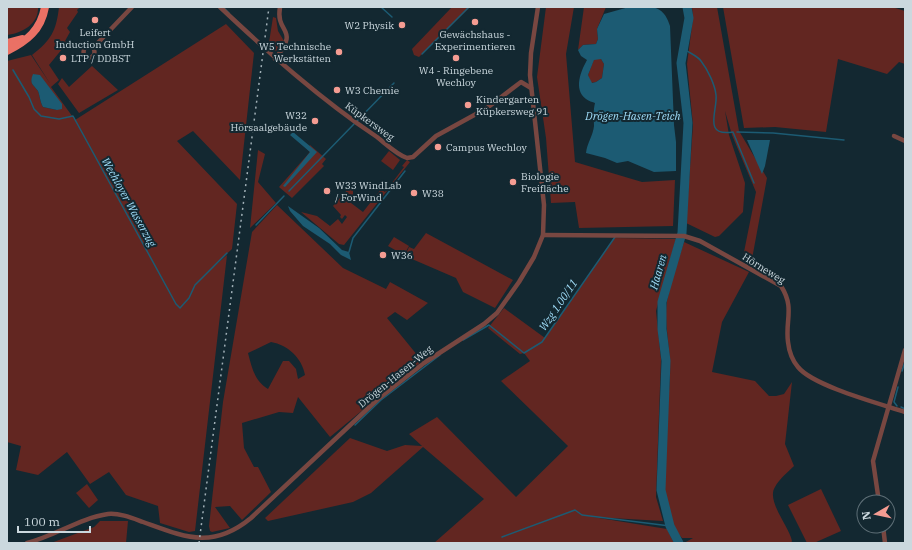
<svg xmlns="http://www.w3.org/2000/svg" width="912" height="550" viewBox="0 0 912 550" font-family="'IBM Plex Serif',serif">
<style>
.green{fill:#622621;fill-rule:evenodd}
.water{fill:#1c5b73;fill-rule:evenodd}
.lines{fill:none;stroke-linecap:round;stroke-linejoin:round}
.stream{stroke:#1c5b73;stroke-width:1.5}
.river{stroke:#1c5b73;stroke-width:9}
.minor{stroke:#784741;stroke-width:4.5}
.motorway{stroke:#ea7165;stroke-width:8}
.rail{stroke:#a1b0b7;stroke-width:1.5;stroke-dasharray:2 4;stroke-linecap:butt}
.poi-dot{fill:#f59c92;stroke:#132831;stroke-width:1.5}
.labels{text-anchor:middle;stroke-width:4;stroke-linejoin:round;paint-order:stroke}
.poi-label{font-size:10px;fill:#cbd8de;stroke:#132831;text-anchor:start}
.street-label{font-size:10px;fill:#cbd8de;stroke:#132831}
.water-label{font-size:11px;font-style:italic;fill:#a0ddf9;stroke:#132831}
</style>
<rect width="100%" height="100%" fill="#132831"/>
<g class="green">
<path d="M 7,7 L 38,7 C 39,24 22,33 7,35 Z"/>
<path d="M 59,7 L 79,8 L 77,10 L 78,12 L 67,28 L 70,32 L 65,41 L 67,43 L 49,65 L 59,80 L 51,87 L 75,120 L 226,24 L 254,53 L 240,180 L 193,131 L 177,141 L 237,204 L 232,249 L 201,278 L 227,255 L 195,531 L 189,532 L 160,523 L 158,506 L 126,495 L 109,472 L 90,484 L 67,452 L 38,475 L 16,470 L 21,446 L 7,442 L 7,61 L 31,55 L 51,85 L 32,55 C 51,40 56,32 59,7 ZM 34,74 L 57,110 L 43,107 C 40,102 40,96 38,91 C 33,84 29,84 34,74 Z"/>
<path d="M 452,7 L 470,7 L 419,57 L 414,55 L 412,49 Z"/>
<path d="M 546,7 L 574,7 L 566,54 L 575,162 L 642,182 L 675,180 L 673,226 L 579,228 L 575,202 L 551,203 L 546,138 L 537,77 Z"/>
<path d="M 584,7 L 606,7 L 597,29 L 598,39 L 596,44 L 583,45 L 578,50 Z"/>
<path d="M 692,7 L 717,7 L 739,131 L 767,178 L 752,259 L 743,257 L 756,192 L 732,135 L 725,111 L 729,135 L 745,183 L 743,212 L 719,236 L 715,237 L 686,223 L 693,125 L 687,64 L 693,18 Z"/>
<path d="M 723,7 L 892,7 L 905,11 L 905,64 L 899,62 L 887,74 L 838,59 L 826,132 L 775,127 L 744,128 Z"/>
<path d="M 273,17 L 276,18 L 278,31 L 284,41 C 281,48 279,51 272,51 L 268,49 Z"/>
<path d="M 594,59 L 601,59 L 604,64 L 602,78 L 596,82 L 591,83 L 588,75 Z"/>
<path d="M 92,66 L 118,90 L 79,113 L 58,84 L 62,78 L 69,87 Z"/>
<path d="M 310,145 L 326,159 L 322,164 L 324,166 L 292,198 L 279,187 L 310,152 L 307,149 Z"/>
<path d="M 258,150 L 265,154 L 258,182 L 276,203 L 250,228 Z"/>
<path d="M 389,151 L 400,160 L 393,170 L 381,161 Z"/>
<path d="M 407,160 L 410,162 L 344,245 L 339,244 L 301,212 L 317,216 L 330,226 L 338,219 L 342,224 L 347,217 L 345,215 L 342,219 L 340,217 L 341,215 L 333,206 L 348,189 L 346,186 L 349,185 L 353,188 L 353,195 L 350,198 L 352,200 L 351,203 L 363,212 L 381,189 L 385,192 L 404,167 L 402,166 Z"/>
<path d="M 277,205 L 343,268 L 386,289 L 390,282 L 428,303 L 407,320 L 395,312 L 387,318 L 422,361 L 330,437 L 298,397 L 293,413 L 279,412 L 242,423 L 244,448 L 254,467 L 258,467 L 271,492 L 242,520 L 230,506 L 215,507 L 230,528 L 212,532 L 210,531 L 209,526 L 223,402 L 252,232 ZM 271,342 C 288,345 302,358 305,375 L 298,379 L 296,369 L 289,361 L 283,361 L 268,389 C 254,380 252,368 248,353 Z"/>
<path d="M 426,233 L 513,280 L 495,308 L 463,292 L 456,278 L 405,256 L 409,247 L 414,249 Z"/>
<path d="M 394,237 L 409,246 L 404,255 L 388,246 Z"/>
<path d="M 614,238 L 676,239 L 656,311 L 661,359 L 656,497 L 663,521 L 593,517 L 667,529 L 674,543 L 434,543 L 484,499 L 423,447 L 371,493 L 353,502 L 268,521 L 265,518 L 350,438 L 387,451 L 405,445 L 422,446 L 409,434 L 437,417 L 516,497 L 568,446 L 501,381 L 530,361 L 524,353 L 520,354 L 488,328 L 504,308 L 545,338 Z"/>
<path d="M 684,242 L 749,272 L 722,322 L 712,372 L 755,381 L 769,396 L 776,396 L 784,394 L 792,382 L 785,444 L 794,466 C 788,472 779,479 775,487 C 766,501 789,526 792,541 L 791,543 L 684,543 L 693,538 L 682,538 C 648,501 672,409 670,362 C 669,342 664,321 667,301 C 671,281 678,261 684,242 Z"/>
<path d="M 87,484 L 98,500 L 89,508 L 76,493 Z"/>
<path d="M 821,489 L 841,531 L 814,543 L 807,543 L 788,505 Z"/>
<path d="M 100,521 L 128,521 L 126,543 L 51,543 L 94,527 Z"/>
</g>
<g class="water">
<path d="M 629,7 C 650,7 663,3 670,26 L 674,125 L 676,142 L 676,171 L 654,172 L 628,161 L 617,163 L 605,158 L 586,153 C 587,143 593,136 594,126 C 594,118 593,111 595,103 C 593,102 588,101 586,99 C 573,89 581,71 587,60 L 581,56 L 578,50 L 583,45 L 596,44 L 598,39 L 597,29 L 604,14 ZM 601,59 L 604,64 L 602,78 L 596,82 L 592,83 L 588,75 L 594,60 Z"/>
<path d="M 33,74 L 40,75 L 62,104 L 62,109 L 57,110 L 43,107 C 40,102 40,96 38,91 C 33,84 29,84 33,74 Z"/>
<path d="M 293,132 L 317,152 L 285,187 L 283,186 L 310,152 L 290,135 Z"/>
<path d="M 747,140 L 770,140 L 765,166 L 762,174 Z"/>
<path d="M 288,206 L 319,228 L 342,250 L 349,252 L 351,260 L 341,255 L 330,244 L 303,226 L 290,211 Z"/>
</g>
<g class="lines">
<g class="stream">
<path d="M 223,7 L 229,13"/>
<path d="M 381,7 L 392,17"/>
<path d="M 684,49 C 689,53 698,56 701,61 C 708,70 715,85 716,95 C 718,110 702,137 733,132 L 754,183"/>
<path d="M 422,54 L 469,7"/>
<path d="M 13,70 L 29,97 L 34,109 L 41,116 L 59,119 L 73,116 L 176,304 L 180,308 L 189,298 L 195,285 L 227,253"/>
<path d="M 356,122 L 394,83"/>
<path d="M 737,132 L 773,133 L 844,140"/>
<path d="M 289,191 L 354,124"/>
<path d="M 256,225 L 284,196"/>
<path d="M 349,252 L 353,238 L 405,171"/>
<path d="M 463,340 L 489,325 L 524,353 L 542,342 L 615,237"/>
<path d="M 902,371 L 905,362"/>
<path d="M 897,406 L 894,402 L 898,387"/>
<path d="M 901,407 L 905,409"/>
<path d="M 355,425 L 381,400 L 440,355"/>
<path d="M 502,537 L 575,510 L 582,515 L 670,526"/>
</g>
<path class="river" d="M 679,543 L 670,526 L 661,490 L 666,361 L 662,329 L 662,302 L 682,233 L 688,123 L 681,63 L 689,18 L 687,7"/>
<g class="minor">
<path d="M 220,7 C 269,53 320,99 377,137 C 386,144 396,154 407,158 L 413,157 L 436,136 L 487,108 L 521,82 L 531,88"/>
<circle cx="89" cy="52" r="5.5"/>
<path d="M 93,48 L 132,7"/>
<path d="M 275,59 C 301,27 275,35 280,7"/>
<path d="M 894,136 L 905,141"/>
<path d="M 543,235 L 684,236 L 700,241 L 781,286 C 795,308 785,320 788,342 C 789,351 792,360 798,367 C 813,386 881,404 905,412"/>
<path d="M 879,502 L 873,461 L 905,350"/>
<path d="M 883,526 L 885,543"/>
<path d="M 27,543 C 55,536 80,518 108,514 C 120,513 132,518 143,522 C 185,537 212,550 251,518 L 378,399 L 424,363 L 484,324 L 497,313 L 519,282 L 534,257 L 543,235 L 544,205 L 530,75 L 531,53 L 538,7"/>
</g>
<g class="motorway">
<path d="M 7,43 L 22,39"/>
<path d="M 7,51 C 27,41 41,30 45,7"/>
</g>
<path class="rail" d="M 199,543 L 269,7"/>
</g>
<g class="poi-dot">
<circle cx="95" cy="20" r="4"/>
<circle cx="475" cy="22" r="4"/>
<circle cx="402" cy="25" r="4"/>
<circle cx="339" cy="52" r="4"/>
<circle cx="63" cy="58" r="4"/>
<circle cx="456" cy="58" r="4"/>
<circle cx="337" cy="90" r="4"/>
<circle cx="468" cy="105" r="4"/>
<circle cx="315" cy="121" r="4"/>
<circle cx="438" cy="147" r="4"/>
<circle cx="513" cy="182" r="4"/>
<circle cx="327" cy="191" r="4"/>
<circle cx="414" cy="193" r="4"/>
<circle cx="383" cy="255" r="4"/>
</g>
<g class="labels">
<g class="poi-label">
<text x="394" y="29" text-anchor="end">W2 Physik</text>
<text x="95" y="36" text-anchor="middle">Leifert<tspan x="95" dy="12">Induction GmbH</tspan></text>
<text x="475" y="38" text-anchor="middle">Gewächshaus -<tspan x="475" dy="12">Experimentieren</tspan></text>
<text x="331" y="50" text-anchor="end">W5 Technische<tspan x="331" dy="12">Werkstätten</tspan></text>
<text x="71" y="62">LTP / DDBST</text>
<text x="456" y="74" text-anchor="middle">W4 - Ringebene<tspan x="456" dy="12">Wechloy</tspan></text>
<text x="345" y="94">W3 Chemie</text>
<text x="476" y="103">Kindergarten<tspan x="476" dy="12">Küpkersweg 91</tspan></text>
<text x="307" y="119" text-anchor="end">W32<tspan x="307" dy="12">Hörsaalgebäude</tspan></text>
<text x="446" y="151">Campus Wechloy</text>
<text x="521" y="180">Biologie<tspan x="521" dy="12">Freifläche</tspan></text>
<text x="335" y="189">W33 WindLab<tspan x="335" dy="12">/ ForWind</tspan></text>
<text x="422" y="197">W38</text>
<text x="391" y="259">W36</text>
</g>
<g class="street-label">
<text transform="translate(370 121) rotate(36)" y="4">Küpkersweg</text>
<text transform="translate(764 268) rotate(32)" y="4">Hörneweg</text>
<text transform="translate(395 376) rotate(-39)" y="4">Drögen-Hasen-Weg</text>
</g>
<g class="water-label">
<text x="633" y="120">Drögen-Hasen-Teich</text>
<text transform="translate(129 202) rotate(61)" y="4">Wechloyer Wasserzug</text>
<text transform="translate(658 272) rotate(-74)" y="4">Haaren</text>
<text transform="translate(558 305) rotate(-56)" y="4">Wzg 1.00/11</text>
</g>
</g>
<rect width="912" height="550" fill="none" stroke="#cbd8de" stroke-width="16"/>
<g transform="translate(876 514) rotate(261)"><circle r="19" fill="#132831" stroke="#5d6e76"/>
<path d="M0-3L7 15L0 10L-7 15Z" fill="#f59c92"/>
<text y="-6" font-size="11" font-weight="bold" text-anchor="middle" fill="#cbd8de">N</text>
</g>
<path d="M18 526v6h72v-6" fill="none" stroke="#cbd8de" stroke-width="2"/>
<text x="24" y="526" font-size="12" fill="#cbd8de" stroke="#132831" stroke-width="3" paint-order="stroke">100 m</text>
</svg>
